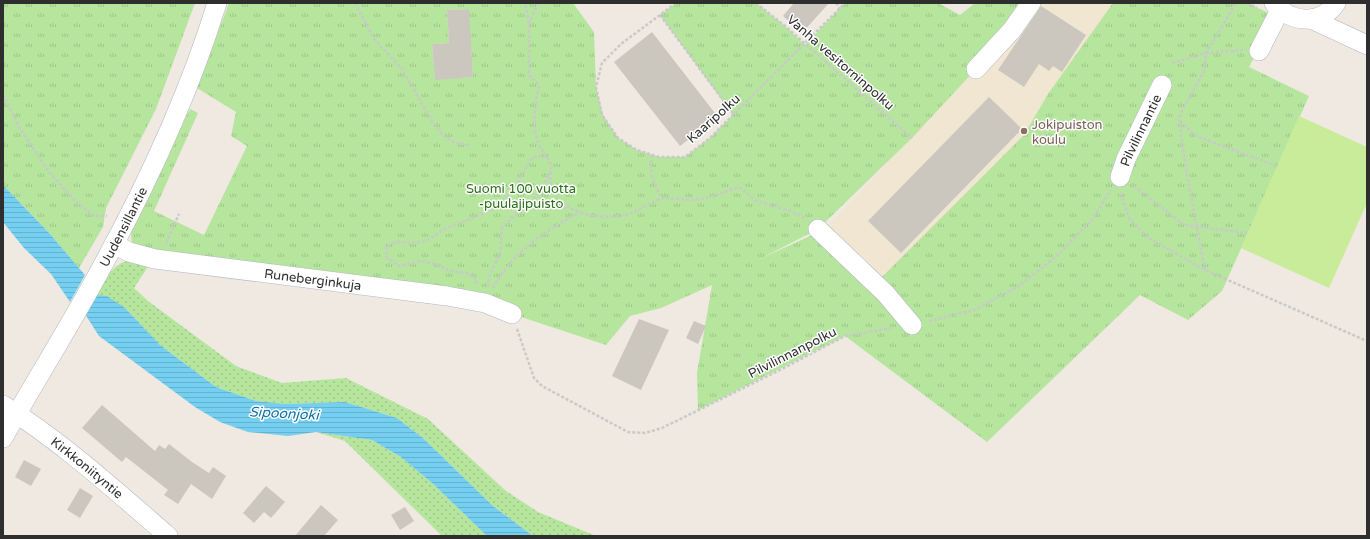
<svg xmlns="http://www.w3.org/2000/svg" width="1370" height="539" viewBox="0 0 1370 539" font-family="'Varela Round',sans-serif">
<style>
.education{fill:#f0e6d1}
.grass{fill:url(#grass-dots)}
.park{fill:url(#park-tufts);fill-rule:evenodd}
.pitch{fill:#c9ec9a}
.water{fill:url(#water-rules)}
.building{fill:#cbc7bf}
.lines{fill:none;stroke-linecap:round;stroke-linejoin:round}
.minor-casing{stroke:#b4b7c1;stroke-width:20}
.path{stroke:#c9c9c9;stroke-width:2.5;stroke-dasharray:3 2;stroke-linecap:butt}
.minor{stroke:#fff;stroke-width:19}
.education-dot{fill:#8d6e63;stroke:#fff;stroke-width:1.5}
.labels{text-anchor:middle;stroke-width:3;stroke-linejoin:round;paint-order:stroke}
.street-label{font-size:13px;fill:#2e2e2e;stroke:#fff}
.education-label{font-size:13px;fill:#785e54;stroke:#fff;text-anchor:start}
.park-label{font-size:13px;fill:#2c6e1b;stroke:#fff}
.water-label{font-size:14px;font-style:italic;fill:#0d6fa3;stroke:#fff}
</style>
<defs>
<pattern id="grass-dots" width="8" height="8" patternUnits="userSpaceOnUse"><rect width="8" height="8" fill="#b6e59e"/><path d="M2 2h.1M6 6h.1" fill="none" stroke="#9dc588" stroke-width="1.8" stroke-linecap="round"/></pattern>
<pattern id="park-tufts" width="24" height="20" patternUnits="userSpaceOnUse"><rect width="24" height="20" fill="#b6e59e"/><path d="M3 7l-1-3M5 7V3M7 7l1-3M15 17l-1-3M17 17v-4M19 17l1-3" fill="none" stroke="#9dc588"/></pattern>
<pattern id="water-rules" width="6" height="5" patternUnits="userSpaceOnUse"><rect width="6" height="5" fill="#75cff0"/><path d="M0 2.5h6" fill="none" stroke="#66b2ce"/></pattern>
</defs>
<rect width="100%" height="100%" fill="#efe9e1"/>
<path class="education" d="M 1031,3 L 1182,3 L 915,318 L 825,229 L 952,94 Z"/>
<g class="grass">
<path d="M 131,260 L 149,265 L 134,288 L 148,301 L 236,366 L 282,383 L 346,378 L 428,419 L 506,491 L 538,512 L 596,536 L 533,536 L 493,506 L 424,439 L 397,418 L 345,402 L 285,404 L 256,401 L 216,387 L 160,345 L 125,308 L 96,295 C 104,280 112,263 131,260 Z"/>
<path d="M 316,432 L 372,440 L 401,457 L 432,483 L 487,536 L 442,536 L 345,441 Z"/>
</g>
<g class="park">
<path d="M 3,3 L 195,3 L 156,109 L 106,208 L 103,227 L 79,268 L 50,234 L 3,185 Z"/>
<path d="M 229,3 L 573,3 L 594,32 L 596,87 L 603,115 L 618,138 L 637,150 L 659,157 L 685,157 L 710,138 L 733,115 L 660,15 L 676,3 L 756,3 L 785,26 L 805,45 L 845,3 L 938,3 L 960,15 L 975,3 L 1031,3 L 1012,30 L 912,138 L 818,229 L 760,259 L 825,229 L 880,279 L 1024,135 L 1048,94 L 1113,3 L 1247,3 L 1275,16 L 1249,67 L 1309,96 L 1222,291 L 1188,320 L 1140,295 L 987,442 L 845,336 L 698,410 L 697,373 L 712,285 L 661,308 L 630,316 L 606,345 L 512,314 L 160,259 L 132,245 L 131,232 L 139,213 L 190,109 L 198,113 L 154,211 L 204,235 L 247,146 L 231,136 L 236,112 L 197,88 ZM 468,9 L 473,77 L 435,79 L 432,44 L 449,43 L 447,10 Z"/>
</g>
<path class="pitch" d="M 1299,116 L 1367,147 L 1367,203 L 1329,288 L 1241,248 Z"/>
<g class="water">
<path d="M 3,185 L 50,234 L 85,275 L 70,302 L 51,274 L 24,248 L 3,222 Z"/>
<path d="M 96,295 L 107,296 L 125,308 L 160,345 L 216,387 L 256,401 L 285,404 L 345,402 L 397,418 L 424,439 L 493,506 L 533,536 L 487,536 L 432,483 L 401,457 L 372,440 L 316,432 L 288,436 L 248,432 L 220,422 L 195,407 L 99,336 L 85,314 Z"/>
</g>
<g class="building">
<path d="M 794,3 L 829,3 L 802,33 L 783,16 Z"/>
<path d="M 1041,6 L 1086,35 L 1062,72 L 1053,66 L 1049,71 L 1039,64 L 1024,87 L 998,70 Z"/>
<path d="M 469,9 L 473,77 L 435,80 L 432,44 L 449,43 L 447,10 Z"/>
<path d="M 652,32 L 718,117 L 680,146 L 614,62 Z"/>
<path d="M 989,97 L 1022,129 L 901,253 L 868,221 Z"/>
<path d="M 639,319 L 669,330 L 641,390 L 612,376 Z"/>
<path d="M 694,321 L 706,326 L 698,344 L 686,338 Z"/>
<path d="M 102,405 L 155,451 L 159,445 L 165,449 L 169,444 L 192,462 L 209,473 L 213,467 L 226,476 L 212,499 L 191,484 L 178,504 L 164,495 L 168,490 L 126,457 L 122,462 L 82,428 Z"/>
<path d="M 24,460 L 41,469 L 31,486 L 15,477 Z"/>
<path d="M 266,486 L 285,502 L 271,518 L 264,512 L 254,523 L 243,513 Z"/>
<path d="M 80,488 L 93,496 L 80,518 L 67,510 Z"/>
<path d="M 321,505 L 338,520 L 324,536 L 295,536 Z"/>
<path d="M 405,507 L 414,521 L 400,530 L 391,515 Z"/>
</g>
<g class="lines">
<defs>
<g id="minor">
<path d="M 1274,3 C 1290,23 1321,26 1336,3"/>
<path d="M 1311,19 L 1367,45"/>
<path d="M 1259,51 L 1280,10"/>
<path d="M 976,69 L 1012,30 L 1031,3"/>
<path id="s1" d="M 1120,177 L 1126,159 L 1162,85"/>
<path d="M 818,229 L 886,294 L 912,325"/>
<path id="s2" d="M 114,244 L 129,252 L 155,259 L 447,296 L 485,303 L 512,314"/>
<path id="s3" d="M 3,405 C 62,442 115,490 168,536"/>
<path id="s4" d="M 3,438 C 34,383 68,329 98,274 C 146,187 188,97 217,3"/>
</g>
</defs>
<use href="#minor" class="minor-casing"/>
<g class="path">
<path d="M 355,3 L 374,39 L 402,69 L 432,121 L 444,136 L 455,143 L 469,145"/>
<path d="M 676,3 L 621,44 L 602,63 L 596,87 L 602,115 L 618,138 L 637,150 L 659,157 L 685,157 L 710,138 L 845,3"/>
<path d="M 756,3 L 785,26 L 912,138"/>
<path d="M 836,3 L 840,8"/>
<path d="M 1247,3 L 1257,8"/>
<path d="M 660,15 L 734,115"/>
<path d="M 529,24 L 538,3"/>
<path d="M 1172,63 L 1206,53 L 1236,3"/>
<path d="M 3,95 L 21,130 L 49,172 L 76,202 L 94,216 L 107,216"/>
<path d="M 1180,121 L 1196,136 L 1277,166"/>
<path d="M 652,155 C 648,170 654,185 662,198"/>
<path d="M 551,172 C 545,210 596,222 625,215 C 638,212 648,203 661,199 C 671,196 689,202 701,199 C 713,197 726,191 739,187 L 755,200 L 793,212 L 805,218"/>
<path d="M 1134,186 L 1184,225 L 1247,233"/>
<path d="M 1121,193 L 1129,218 L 1147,237 L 1205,270 L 1367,341"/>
<path d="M 528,207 L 567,208"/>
<path d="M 166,243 L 179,214"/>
<path d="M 1205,270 L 1187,175 L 1179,121 L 1182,111 L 1204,71 L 1206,53 L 1243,50"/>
<path d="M 477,284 L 475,277 L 467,273 L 450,271 L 436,264 L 421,261 L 400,266 L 387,258 L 386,246 C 403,237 406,246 421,242 C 429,241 436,234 443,230 C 467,219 494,213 512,192 C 520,182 524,168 533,157 L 546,156"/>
<path d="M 487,287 L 490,274 L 500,254 L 502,228 L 513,216 L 527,207 L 541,191 L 552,168 C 549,159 543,153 539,145 C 531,125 535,106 539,85 L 529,75 L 529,24 L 525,3"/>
<path d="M 493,288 C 512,253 544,231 579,213"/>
<path d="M 929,321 L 974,310 L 1019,286 L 1058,255 L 1091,221 L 1111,190"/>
<path d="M 517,329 L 534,378 L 542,386 L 628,432 L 645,433 L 662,428 L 778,371 L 845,336 L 892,328"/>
</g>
<use href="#minor" class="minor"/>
</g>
<circle class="education-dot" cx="1024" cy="131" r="4"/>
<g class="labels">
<g class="street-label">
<text transform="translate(841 62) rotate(41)" y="5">Vanha vesitorninpolku</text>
<text transform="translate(713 118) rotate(-42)" y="5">Kaaripolku</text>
<text dy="5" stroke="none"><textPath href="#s1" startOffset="51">Pilvilinnantie</textPath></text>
<text dy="5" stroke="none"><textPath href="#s4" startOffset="243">Uudensillantie</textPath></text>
<text dy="5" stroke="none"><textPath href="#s2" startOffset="203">Runeberginkuja</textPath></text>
<text transform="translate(792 352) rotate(-27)" y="5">Pilvilinnanpolku</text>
<text dy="5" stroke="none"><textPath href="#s3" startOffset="105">Kirkkoniityntie</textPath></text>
</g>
<g class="education-label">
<text x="1032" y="129">Jokipuiston<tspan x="1032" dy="15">koulu</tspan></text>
</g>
<g class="park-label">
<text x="521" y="193">Suomi 100 vuotta<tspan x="521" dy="15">-puulajipuisto</tspan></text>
</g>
<g class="water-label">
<text transform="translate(284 413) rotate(3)" y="5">Sipoonjoki</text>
</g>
</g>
<rect width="1370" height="539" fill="none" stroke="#2e2e2e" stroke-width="8"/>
</svg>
